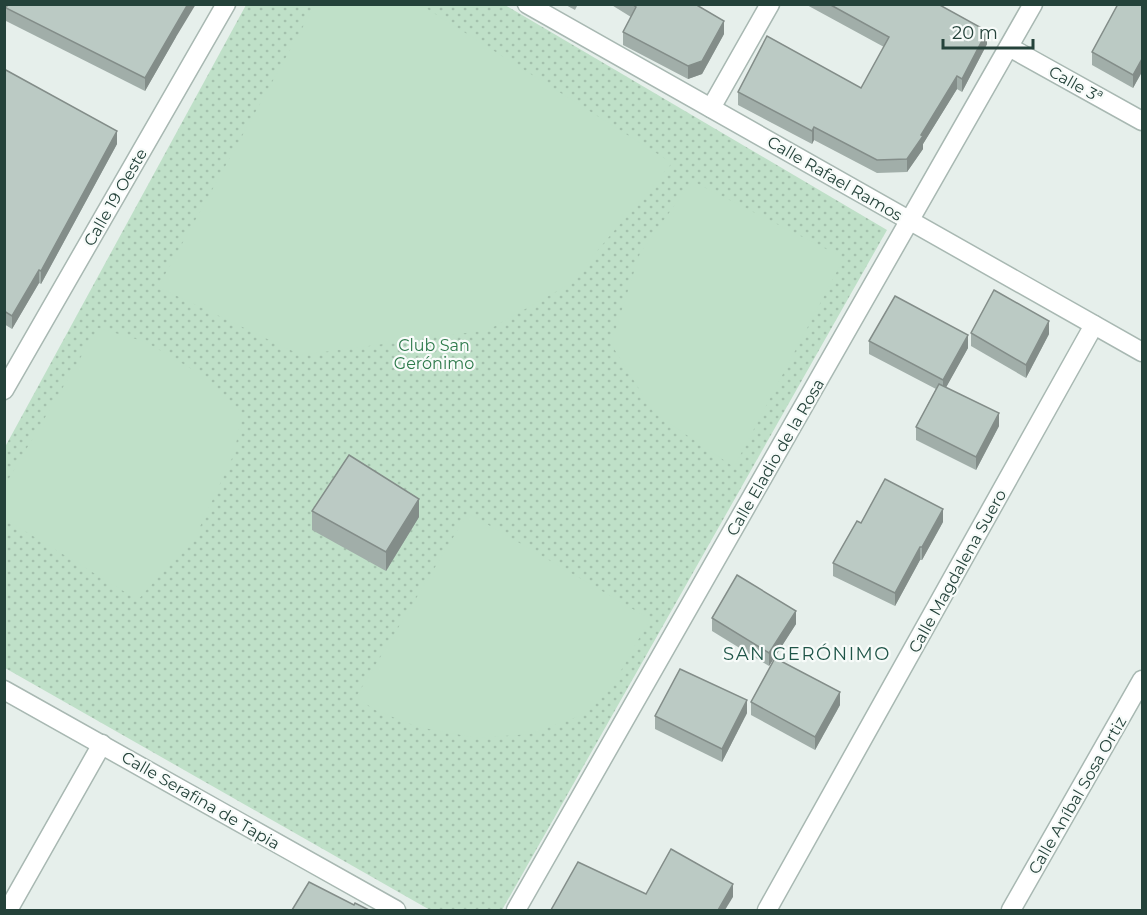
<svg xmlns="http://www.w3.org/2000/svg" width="1147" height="915" viewBox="0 0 1147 915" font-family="Montserrat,sans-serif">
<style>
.park{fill:url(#park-dots)}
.pitch{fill:#bfe0c8}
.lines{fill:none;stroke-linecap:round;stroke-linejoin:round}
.street-casing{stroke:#a8b8b2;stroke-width:21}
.street{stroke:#fff;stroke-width:18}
.wall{fill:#a1aea9}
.shaded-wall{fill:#838d89}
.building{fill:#bbcac4;stroke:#838d89;stroke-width:1.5}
.labels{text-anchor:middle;stroke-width:4.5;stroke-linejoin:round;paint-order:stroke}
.street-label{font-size:16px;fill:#24423a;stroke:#f7fbf9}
.park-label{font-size:16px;fill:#2d7a4b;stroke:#f7fbf9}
.neighbourhood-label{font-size:18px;letter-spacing:1.5px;fill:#1f5548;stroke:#f7fbf9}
</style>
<defs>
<pattern id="park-dots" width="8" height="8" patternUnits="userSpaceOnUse" patternTransform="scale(1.5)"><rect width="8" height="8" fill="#bfe0c8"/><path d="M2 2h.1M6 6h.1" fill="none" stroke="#a4c1ad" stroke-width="1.8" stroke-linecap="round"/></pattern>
</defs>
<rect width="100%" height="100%" fill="#e6efeb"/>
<path class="park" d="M 246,5 L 505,5 L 887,230 L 502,910 L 430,910 L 5,668 L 5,447 Z"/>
<g class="pitch">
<path d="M 315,5 L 421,5 L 672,163 L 568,285 L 488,330 L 301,355 L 158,287 Z"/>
<path d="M 692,181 L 844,258 L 734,467 L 654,413 L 611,344 L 640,253 Z"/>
<path d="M 98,328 L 146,342 L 195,371 L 242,414 L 234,454 L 198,531 L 138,600 L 5,519 L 5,485 Z"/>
<path d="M 468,513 L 650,619 L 614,683 L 582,715 L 530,734 L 477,738 L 418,727 L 375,710 L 356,697 Z"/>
</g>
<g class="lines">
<defs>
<g id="street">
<path d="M 527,4 L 1142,352"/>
<path d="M 1009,47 L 1142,121"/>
<path d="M 711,108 L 770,4"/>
<path d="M 4,390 L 226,4"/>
<path d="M 4,690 L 396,910"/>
<path d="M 8,910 L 102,744"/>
<path d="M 516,910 L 1033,4"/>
<path d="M 767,910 L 1094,325"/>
<path d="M 1011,910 L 1142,680"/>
</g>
</defs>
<use href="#street" class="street-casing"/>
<use href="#street" class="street"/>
</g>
<g class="wall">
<path d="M 564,4 L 578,4 L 575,10 Z"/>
<path d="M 610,4 L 695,4 L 724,34 L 702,74 L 688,79 L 623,45 L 623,32 L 631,17 Z"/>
<path d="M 805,4 L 938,4 L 987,44 L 962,92 L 957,89 L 923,144 L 923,149 L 907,172 L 877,173 L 814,140 L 812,144 L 738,105 L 738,92 L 861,88 L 884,47 Z"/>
<path d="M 1143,4 L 1143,70 L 1133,88 L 1092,65 L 1092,52 Z"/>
<path d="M 6,8 L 176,37 L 145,91 L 6,21 Z"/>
<path d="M 4,69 L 117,144 L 41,284 L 39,283 L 12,329 L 4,324 Z"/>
<path d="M 971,333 L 1049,334 L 1026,378 L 971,346 Z"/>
<path d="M 869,341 L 968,348 L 946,387 L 999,426 L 976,470 L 916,440 L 916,427 L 936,389 L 869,354 Z"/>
<path d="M 312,511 L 419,517 L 386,571 L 312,530 Z"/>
<path d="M 943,522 L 922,560 L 920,560 L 895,606 L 833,576 L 833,563 Z"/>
<path d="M 712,618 L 796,624 L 769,666 L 712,631 Z"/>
<path d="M 751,702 L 840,705 L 815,750 L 751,715 Z"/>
<path d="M 747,713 L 722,762 L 655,729 L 655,716 Z"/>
</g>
<g class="shaded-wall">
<path d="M 188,4 L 196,4 L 176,37 L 145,91 L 145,78 Z"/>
<path d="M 724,21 L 724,34 L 702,74 L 688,79 L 688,66 Z"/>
<path d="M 987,31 L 987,44 L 962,92 L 962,79 Z"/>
<path d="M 1143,57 L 1143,70 L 1133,88 L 1133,75 Z"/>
<path d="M 957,76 L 957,89 L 923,144 L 923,149 L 907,172 L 907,159 L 921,135 Z"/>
<path d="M 814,127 L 814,140 L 812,144 L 812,131 Z"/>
<path d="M 117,131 L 117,144 L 41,284 L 41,271 Z"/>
<path d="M 39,270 L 39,283 L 12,329 L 12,316 Z"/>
<path d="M 1049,321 L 1049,334 L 1026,378 L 1026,365 Z"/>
<path d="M 968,335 L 968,348 L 943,393 L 943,380 Z"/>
<path d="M 999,413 L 999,426 L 976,470 L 976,457 Z"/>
<path d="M 419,499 L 419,517 L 386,571 L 386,552 Z"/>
<path d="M 943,509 L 943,522 L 922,560 L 922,547 Z"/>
<path d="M 920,547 L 920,560 L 895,606 L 895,593 Z"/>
<path d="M 796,611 L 796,624 L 769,666 L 769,653 Z"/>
<path d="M 840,692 L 840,705 L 815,750 L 815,737 Z"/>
<path d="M 747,700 L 747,713 L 722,762 L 722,749 Z"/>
<path d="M 733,884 L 733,897 L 725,910 L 718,910 Z"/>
</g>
<g class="building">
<path d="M 8,4 L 188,4 L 145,78 L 6,8 Z"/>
<path d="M 632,4 L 695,4 L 724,21 L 702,61 L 688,66 L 623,32 L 636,7 Z"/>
<path d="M 829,4 L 938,4 L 987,31 L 962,79 L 957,76 L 921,135 L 923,136 L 907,159 L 877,160 L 814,127 L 812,131 L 738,92 L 767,36 L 861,88 L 889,37 Z"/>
<path d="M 1118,4 L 1143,4 L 1143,57 L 1133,75 L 1092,52 Z"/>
<path d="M 4,69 L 117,131 L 41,271 L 39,270 L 12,316 L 4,311 Z"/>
<path d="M 994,290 L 1049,321 L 1026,365 L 971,333 Z"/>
<path d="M 895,296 L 968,335 L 943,380 L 869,341 Z"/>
<path d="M 939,384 L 999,413 L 976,457 L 916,427 Z"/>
<path d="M 349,455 L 419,499 L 386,552 L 312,511 Z"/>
<path d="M 885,479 L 943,509 L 922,547 L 920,547 L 895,593 L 833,563 L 857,521 L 861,523 Z"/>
<path d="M 737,575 L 796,611 L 769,653 L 712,618 Z"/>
<path d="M 775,658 L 840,692 L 815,737 L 751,702 Z"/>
<path d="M 680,669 L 747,700 L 722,749 L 655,716 Z"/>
<path d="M 671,849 L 733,884 L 718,910 L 551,910 L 578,862 L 646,894 Z"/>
<path d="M 309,882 L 354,905 L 355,903 L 369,910 L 292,910 Z"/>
</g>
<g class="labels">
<g class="street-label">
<text transform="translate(1076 84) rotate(29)" y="6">Calle 3ª</text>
<text transform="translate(835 178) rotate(30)" y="6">Calle Rafael Ramos</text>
<text transform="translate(115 197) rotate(-60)" y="6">Calle 19 Oeste</text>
<text transform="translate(775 457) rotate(-60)" y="6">Calle Eladio de la Rosa</text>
<text transform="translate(957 571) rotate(-61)" y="6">Calle Magdalena Suero</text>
<text transform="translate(1077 795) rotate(-60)" y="6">Calle Aníbal Sosa Ortiz</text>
<text transform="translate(201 800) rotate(30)" y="6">Calle Serafina de Tapia</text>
</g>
<g class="park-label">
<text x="434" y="351">Club San<tspan x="434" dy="18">Gerónimo</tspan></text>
</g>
<g class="neighbourhood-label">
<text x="807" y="660">SAN GERÓNIMO</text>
</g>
</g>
<rect width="1147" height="915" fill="none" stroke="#24423a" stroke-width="12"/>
<path d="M943 39v9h90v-9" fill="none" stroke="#24423a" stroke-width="3"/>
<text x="952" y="39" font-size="18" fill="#24423a" stroke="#f7fbf9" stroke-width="4.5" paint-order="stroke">20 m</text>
</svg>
